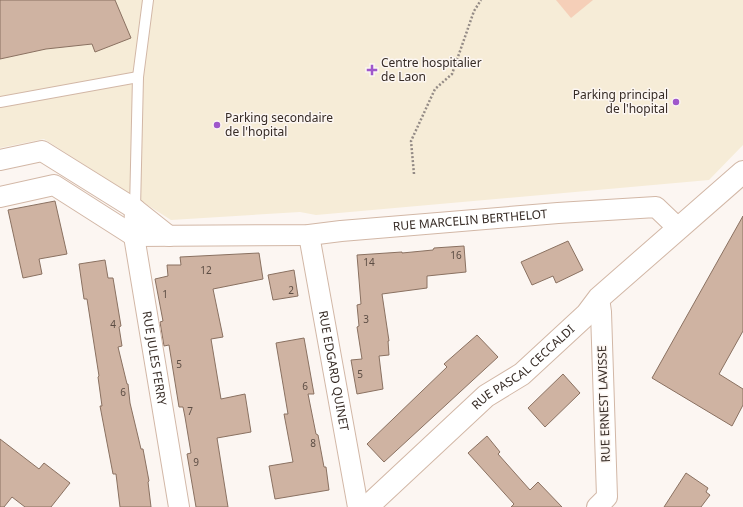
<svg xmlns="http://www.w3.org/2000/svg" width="743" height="507" viewBox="0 0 743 507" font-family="'Noto Sans',sans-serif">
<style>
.medical{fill:#f6ecd7}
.green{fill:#f5cfb8}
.building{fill:#cfb3a2;stroke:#8a7161}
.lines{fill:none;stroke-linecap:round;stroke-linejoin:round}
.lane-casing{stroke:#d2b7a6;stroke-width:12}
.street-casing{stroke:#d2b7a6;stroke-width:22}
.secondary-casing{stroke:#d2b7a6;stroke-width:24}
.path{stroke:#948b86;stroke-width:2.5;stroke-dasharray:2 2;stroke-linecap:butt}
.lane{stroke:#fff;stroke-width:10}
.street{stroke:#fff;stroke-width:20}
.secondary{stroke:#fff;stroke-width:22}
.poi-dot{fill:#9f57cb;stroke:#fcf6f2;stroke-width:1.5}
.labels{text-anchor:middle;stroke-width:3;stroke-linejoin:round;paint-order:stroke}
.number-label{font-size:10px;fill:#5c4d44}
.poi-label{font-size:12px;fill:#362b25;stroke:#fcf6f2;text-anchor:start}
.street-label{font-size:12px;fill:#362b25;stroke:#fcf6f2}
</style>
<rect width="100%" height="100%" fill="#fcf6f2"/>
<path class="medical" d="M 0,0 L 743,0 L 743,145 L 709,180 L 316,215 L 300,212 L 171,220 L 44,139 L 0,148 Z"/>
<path class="green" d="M 556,0 L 593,0 L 571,18 Z"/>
<g class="building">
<path d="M 0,0 L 115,0 L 131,38 L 95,52 L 92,44 L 46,49 L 0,59 Z"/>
<path d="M 55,201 L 67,254 L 39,259 L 42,274 L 23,278 L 8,210 Z"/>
<path d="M 743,216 L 743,331 L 719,374 L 743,389 L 743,405 L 732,426 L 652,378 Z"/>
<path d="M 568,241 L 583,270 L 556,283 L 553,276 L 532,285 L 521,262 Z"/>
<path d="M 464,246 L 466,272 L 427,276 L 427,288 L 382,294 L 389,341 L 388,341 L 389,355 L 379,356 L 383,389 L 357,394 L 351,360 L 362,359 L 357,327 L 359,326 L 357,305 L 361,304 L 357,255 L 402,252 L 402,253 L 433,250 L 434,248 Z"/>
<path d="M 259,253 L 263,279 L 213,289 L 223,337 L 211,339 L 221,399 L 245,394 L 251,432 L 217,438 L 228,507 L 196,507 L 187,454 L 191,453 L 185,417 L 183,407 L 179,407 L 169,345 L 164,346 L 160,322 L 163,321 L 155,279 L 168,276 L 167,265 L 181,265 L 180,257 Z"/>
<path d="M 105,260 L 108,278 L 113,278 L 121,326 L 119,327 L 122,346 L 118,347 L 127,384 L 128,384 L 130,403 L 141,449 L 143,449 L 149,481 L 148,482 L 151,507 L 120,507 L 116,474 L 113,474 L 100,406 L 102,406 L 98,377 L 99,376 L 87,299 L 84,299 L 79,264 Z"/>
<path d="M 294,270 L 298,296 L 273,300 L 268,275 Z"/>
<path d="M 477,335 L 498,357 L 384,462 L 367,444 L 447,367 L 444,364 Z"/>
<path d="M 304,338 L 314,394 L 308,394 L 316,434 L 318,435 L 324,467 L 326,467 L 329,490 L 275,499 L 269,466 L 293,462 L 284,414 L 288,414 L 276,343 Z"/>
<path d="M 563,374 L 580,393 L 545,427 L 528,408 Z"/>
<path d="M 487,436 L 500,452 L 498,454 L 530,490 L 538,482 L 562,507 L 511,507 L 514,504 L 468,453 Z"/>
<path d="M 0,439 L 39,469 L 44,463 L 70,483 L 51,507 L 25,507 L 12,497 L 4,507 L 0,507 Z"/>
<path d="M 686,473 L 708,488 L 706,492 L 710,495 L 701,507 L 664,507 Z"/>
</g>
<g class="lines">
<defs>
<g id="lane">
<path d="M 0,102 L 138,77"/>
<path d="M 135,209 L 138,77 L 148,0"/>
</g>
<g id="street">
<path d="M 0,160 L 42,151 L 135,209 L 169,236"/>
<path id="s1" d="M 0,197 L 54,185 L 134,236 L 309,235 L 341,231 L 558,213 L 656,207 L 678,228"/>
<path id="s2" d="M 135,209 L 134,236 L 179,507"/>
<path id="s3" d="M 309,235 L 358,507"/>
<path d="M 597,507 L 607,497 L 601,312 L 599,298"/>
</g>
<g id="secondary">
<path id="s4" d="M 367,507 L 486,396 L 522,374 L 587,314 L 599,298 L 743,172"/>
</g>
</defs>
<use href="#lane" class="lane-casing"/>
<use href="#street" class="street-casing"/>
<use href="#secondary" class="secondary-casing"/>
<path class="path" d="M 414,174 L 411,141 L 435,89 L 452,74 L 474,11 L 481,0"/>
<use href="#lane" class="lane"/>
<use href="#street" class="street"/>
<use href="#secondary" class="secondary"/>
</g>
<g class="poi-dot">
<path d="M370 64h4v4h4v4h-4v4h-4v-4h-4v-4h4z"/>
<circle cx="676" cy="102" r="4"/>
<circle cx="217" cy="125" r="4"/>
</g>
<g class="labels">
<g class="number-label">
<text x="456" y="259">16</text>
<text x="369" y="266">14</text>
<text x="206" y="274">12</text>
<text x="291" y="294">2</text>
<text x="165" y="298">1</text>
<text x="366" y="323">3</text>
<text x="113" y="328">4</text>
<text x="179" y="368">5</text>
<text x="360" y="378">5</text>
<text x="305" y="390">6</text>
<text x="123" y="396">6</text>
<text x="190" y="415">7</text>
<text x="313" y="447">8</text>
<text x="196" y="466">9</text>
</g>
<g class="poi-label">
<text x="381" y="67">Centre hospitalier<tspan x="381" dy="14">de Laon</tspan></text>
<text x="668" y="99" text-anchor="end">Parking principal<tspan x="668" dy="14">de l'hopital</tspan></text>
<text x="225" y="122">Parking secondaire<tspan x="225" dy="14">de l'hopital</tspan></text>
</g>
<g class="street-label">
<text dy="4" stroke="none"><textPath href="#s1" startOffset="487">RUE MARCELIN BERTHELOT</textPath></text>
<text dy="4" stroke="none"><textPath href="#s2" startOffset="151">RUE JULES FERRY</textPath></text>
<text dy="4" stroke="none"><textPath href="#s4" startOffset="210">RUE PASCAL CECCALDI</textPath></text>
<text dy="4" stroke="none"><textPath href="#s3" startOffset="138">RUE EDGARD QUINET</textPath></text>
<text transform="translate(604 404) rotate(-92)" y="4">RUE ERNEST LAVISSE</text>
</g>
</g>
</svg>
